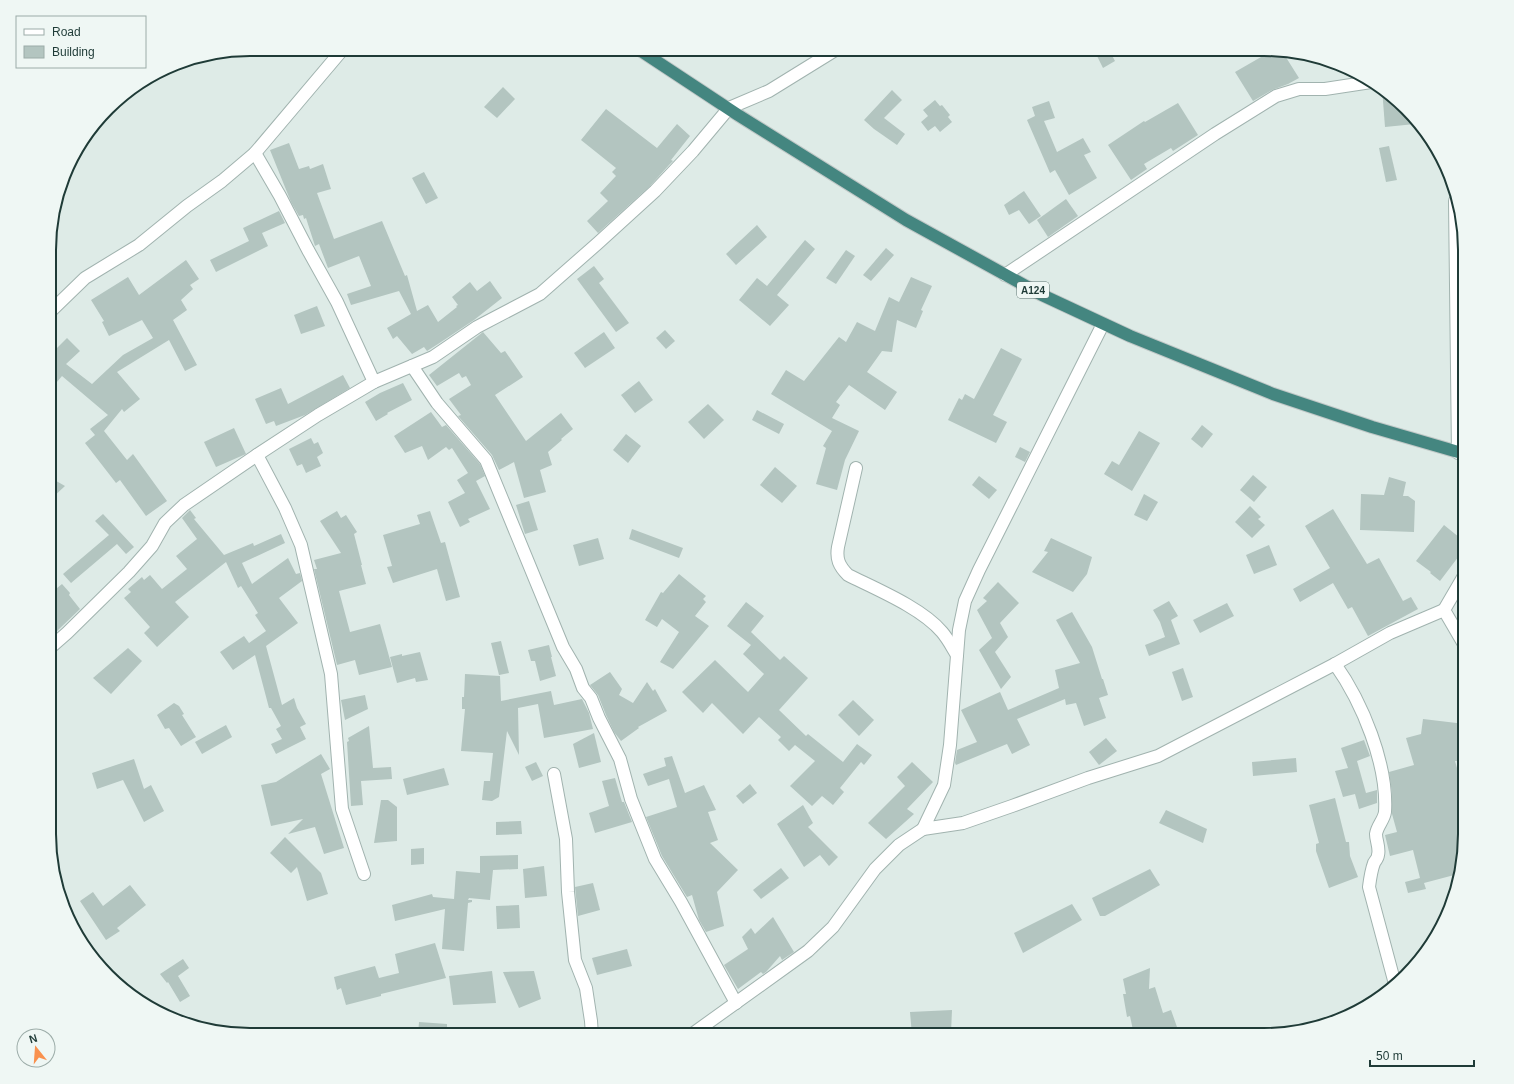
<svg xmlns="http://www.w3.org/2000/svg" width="1514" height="1084" viewBox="0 0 1514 1084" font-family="Helvetica,sans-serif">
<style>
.building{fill:#b3c5c0}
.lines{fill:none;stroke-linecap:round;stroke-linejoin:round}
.minor-casing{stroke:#a1b3af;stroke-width:14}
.trunk-casing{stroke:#c0c8c7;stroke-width:14}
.minor{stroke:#fff;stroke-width:12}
.trunk{stroke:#448680;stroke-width:12}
.labels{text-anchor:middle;stroke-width:3;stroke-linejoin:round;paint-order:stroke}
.shield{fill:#eff7f4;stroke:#5d7370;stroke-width:1}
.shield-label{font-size:10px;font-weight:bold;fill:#1f3b37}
.rim{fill:none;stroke:#1f3b37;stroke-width:2}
</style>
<rect width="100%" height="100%" fill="#deebe7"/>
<g class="building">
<path d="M 1109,50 L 1115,61 L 1103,68 L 1097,56 Z"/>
<path d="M 1278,50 L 1282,51 L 1299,78 L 1288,84 L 1272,90 L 1253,101 L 1235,72 L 1268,53 L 1270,55 Z"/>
<path d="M 503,87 L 515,99 L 497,118 L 484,107 Z"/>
<path d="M 1382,88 L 1414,117 L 1415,124 L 1385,127 Z"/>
<path d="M 892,90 L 902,100 L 884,118 L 905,134 L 897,145 L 874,129 L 864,120 Z"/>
<path d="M 935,100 L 940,106 L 942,105 L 950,115 L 948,117 L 952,122 L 940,132 L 935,126 L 928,131 L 921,122 L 928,116 L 923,110 Z"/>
<path d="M 1049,101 L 1055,118 L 1044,121 L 1057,152 L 1083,138 L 1091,152 L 1084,155 L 1097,178 L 1069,195 L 1055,170 L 1050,173 L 1027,120 L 1035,116 L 1032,107 Z"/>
<path d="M 1178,103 L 1198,135 L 1173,151 L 1171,148 L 1144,164 L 1147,169 L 1131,180 L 1108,145 L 1144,121 L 1145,122 Z"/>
<path d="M 606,109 L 657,148 L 677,124 L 690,136 L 671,160 L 673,161 L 669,165 L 650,186 L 598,233 L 587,221 L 608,201 L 600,193 L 616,176 L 612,172 L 616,168 L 581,140 Z"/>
<path d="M 289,143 L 299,169 L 309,166 L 310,169 L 323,164 L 331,189 L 317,193 L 334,239 L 382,221 L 405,276 L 407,275 L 417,311 L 428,305 L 438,322 L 457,307 L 456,306 L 458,305 L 452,297 L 470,282 L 477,291 L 490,281 L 502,298 L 474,320 L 438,344 L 427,351 L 424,347 L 412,354 L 397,336 L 393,339 L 387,328 L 411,314 L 399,291 L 351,305 L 347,294 L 371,286 L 359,256 L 328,268 L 319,244 L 315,246 L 306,218 L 304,219 L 303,215 L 299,216 L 291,202 L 270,150 Z"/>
<path d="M 1389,146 L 1397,180 L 1386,182 L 1379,148 Z"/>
<path d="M 424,172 L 438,198 L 426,204 L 412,178 Z"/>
<path d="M 1024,191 L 1041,216 L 1029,224 L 1019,210 L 1009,215 L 1004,205 Z"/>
<path d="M 1066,199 L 1078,216 L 1048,237 L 1037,220 Z"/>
<path d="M 279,211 L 285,223 L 262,233 L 268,246 L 216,272 L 210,260 L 249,241 L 243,228 Z"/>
<path d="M 757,225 L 767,237 L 736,265 L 726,254 Z"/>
<path d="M 805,240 L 815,249 L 777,295 L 789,305 L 770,326 L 739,300 L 757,278 L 767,286 Z"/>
<path d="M 886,248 L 894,255 L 871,281 L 863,275 Z"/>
<path d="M 846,250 L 855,256 L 836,284 L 826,278 Z"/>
<path d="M 186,260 L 199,279 L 190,285 L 193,289 L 181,300 L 187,310 L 173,320 L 197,365 L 185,371 L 169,340 L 117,372 L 140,399 L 124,412 L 122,409 L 104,431 L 127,460 L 133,454 L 167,501 L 146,516 L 120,480 L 116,483 L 85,443 L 95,435 L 90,429 L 108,415 L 62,376 L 51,389 L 51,354 L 67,338 L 80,351 L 66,364 L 92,384 L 123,355 L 153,338 L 142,320 L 109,336 L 102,322 L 104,321 L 91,300 L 128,277 L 139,295 Z"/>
<path d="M 594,266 L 604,279 L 599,283 L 629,323 L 616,332 L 577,279 Z"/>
<path d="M 911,277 L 932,286 L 921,310 L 923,311 L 916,328 L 897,320 L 892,352 L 882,351 L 867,372 L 897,392 L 885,410 L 849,385 L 836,402 L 840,405 L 832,418 L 859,431 L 845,460 L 837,490 L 816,484 L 826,448 L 823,446 L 832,431 L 771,394 L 786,370 L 804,381 L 839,337 L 846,342 L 857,322 L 875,331 L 889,297 L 899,302 Z"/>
<path d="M 317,306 L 325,326 L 301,334 L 294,315 Z"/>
<path d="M 665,330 L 675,341 L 666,349 L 656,338 Z"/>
<path d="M 483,332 L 501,353 L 505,351 L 523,377 L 495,395 L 526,441 L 561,413 L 573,429 L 561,439 L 562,440 L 548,452 L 552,465 L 540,470 L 546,492 L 524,498 L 514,462 L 499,470 L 492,455 L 458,416 L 461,415 L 449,399 L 471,385 L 466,376 L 462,378 L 459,373 L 437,386 L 429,375 Z"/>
<path d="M 604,332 L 615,348 L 585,368 L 574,353 Z"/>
<path d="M 1001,348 L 1022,359 L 993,415 L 1007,422 L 996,443 L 948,420 L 959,398 L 962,400 L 965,394 L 974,399 Z"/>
<path d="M 343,375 L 350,388 L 305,415 L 276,426 L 274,421 L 266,424 L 255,399 L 281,388 L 288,404 Z"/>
<path d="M 639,381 L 653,400 L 635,413 L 621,395 Z"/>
<path d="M 403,383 L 412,400 L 387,413 L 388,414 L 376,421 L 365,402 L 380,393 Z"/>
<path d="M 708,404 L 724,420 L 704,439 L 688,422 Z"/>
<path d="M 757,410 L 784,424 L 779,434 L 752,420 Z"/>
<path d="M 431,412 L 442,427 L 446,425 L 480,464 L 485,476 L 476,481 L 490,509 L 468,519 L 470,522 L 460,527 L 448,502 L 465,493 L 457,480 L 468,473 L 452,448 L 449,450 L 446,447 L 428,460 L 422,446 L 405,453 L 394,436 Z"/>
<path d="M 1202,425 L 1213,434 L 1202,448 L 1191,439 Z"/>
<path d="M 234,428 L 246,454 L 216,467 L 204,442 Z"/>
<path d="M 1139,431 L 1160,443 L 1132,491 L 1104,474 L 1112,461 L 1119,465 Z"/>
<path d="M 626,434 L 641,446 L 628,463 L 613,450 Z"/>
<path d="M 311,438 L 314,444 L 318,442 L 323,453 L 317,457 L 321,466 L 306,473 L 302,464 L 297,466 L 289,449 Z"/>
<path d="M 1020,447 L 1030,452 L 1025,462 L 1015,457 Z"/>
<path d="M 775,467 L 797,486 L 782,503 L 760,485 Z"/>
<path d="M 1253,475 L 1267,487 L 1254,502 L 1240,490 Z"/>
<path d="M 979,476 L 997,490 L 989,499 L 972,485 Z"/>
<path d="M 1389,477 L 1406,482 L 1403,496 L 1408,496 L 1415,501 L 1414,532 L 1360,530 L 1361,494 L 1384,495 Z"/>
<path d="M 51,478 L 65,486 L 51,499 Z"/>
<path d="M 1144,494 L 1158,502 L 1147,521 L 1134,515 Z"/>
<path d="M 529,501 L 538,530 L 525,534 L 516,505 Z"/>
<path d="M 1250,506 L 1261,517 L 1258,519 L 1265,525 L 1252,538 L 1235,522 Z"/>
<path d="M 1333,509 L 1367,564 L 1379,558 L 1403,601 L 1411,597 L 1418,609 L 1368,636 L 1352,607 L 1348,609 L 1333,583 L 1300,602 L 1293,589 L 1330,568 L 1305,526 Z"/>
<path d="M 190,510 L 196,518 L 194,519 L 224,555 L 253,543 L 254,546 L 281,534 L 285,543 L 242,563 L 252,584 L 288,558 L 296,574 L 300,573 L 302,581 L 279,598 L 298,623 L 266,646 L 282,705 L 294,698 L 297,708 L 306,724 L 300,727 L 306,739 L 276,754 L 271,744 L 282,739 L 276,729 L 281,726 L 271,708 L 269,708 L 255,655 L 233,670 L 220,652 L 244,636 L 249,643 L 266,631 L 255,615 L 258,613 L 241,586 L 238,588 L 226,562 L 175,602 L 189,617 L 157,647 L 144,633 L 150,627 L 124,598 L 131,592 L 128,589 L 142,577 L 144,580 L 150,575 L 162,589 L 187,569 L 176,556 L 197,539 L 182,518 Z"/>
<path d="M 337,511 L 341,518 L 346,515 L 357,532 L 354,534 L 362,565 L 361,565 L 366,584 L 339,591 L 350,632 L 380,624 L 392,667 L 359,675 L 355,660 L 337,665 L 314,569 L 317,569 L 314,560 L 341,553 L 320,521 Z"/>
<path d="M 430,511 L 441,543 L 445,542 L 460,597 L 446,601 L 437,569 L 393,583 L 387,567 L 392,566 L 383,535 L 420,524 L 417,515 Z"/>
<path d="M 103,514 L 134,547 L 126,554 L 117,544 L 71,583 L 63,574 L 109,535 L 95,521 Z"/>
<path d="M 1444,525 L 1465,542 L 1465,548 L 1440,581 L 1430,573 L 1431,572 L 1416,561 Z"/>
<path d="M 632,529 L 683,548 L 679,558 L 629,539 Z"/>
<path d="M 598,538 L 604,559 L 579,566 L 573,545 Z"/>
<path d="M 1051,538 L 1092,557 L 1087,574 L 1073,592 L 1032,572 L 1048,552 L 1044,551 Z"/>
<path d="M 1269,545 L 1277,565 L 1254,574 L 1246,555 Z"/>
<path d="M 679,574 L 706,596 L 703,599 L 706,602 L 695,616 L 709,626 L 673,669 L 660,662 L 679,632 L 662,619 L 657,627 L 645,620 L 661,592 L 663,593 Z"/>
<path d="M 998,582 L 1019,603 L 1000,623 L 1008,637 L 995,652 L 1011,677 L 1001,689 L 979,650 L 992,638 L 977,610 L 987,601 L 983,598 Z"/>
<path d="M 62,584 L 70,593 L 69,595 L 80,609 L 57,631 L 51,623 L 51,593 Z"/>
<path d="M 1169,601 L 1178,616 L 1171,620 L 1180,644 L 1149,656 L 1145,645 L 1165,637 L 1160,622 L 1153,610 Z"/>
<path d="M 746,602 L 764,616 L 751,632 L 780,660 L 784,656 L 808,678 L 779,710 L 806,736 L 808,734 L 843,762 L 857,744 L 872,755 L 864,765 L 861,762 L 840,788 L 844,792 L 833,805 L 822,796 L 812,806 L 790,786 L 815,761 L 795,745 L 789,751 L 778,740 L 781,737 L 759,717 L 743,734 L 712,703 L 703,713 L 682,692 L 715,660 L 748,692 L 764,674 L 743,654 L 751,645 L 727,626 Z"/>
<path d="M 1227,603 L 1234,616 L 1200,633 L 1193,620 Z"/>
<path d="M 1072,612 L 1092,647 L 1102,679 L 1103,679 L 1108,695 L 1099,698 L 1106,718 L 1084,726 L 1076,703 L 1066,705 L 1065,699 L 1017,719 L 1030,745 L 1012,754 L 1007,744 L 956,765 L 955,763 L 957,750 L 977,742 L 961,710 L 1000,692 L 1008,710 L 1059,688 L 1055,670 L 1080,663 L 1056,620 Z"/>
<path d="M 501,641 L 509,673 L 499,675 L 491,643 Z"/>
<path d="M 549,645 L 552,657 L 551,657 L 556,676 L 540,681 L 535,661 L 531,661 L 528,650 Z"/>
<path d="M 128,648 L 142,661 L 111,694 L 93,678 Z"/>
<path d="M 420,652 L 428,680 L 416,682 L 415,678 L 397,683 L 390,657 L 402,654 L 402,656 Z"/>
<path d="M 1183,668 L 1193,697 L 1182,701 L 1172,672 Z"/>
<path d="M 610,672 L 622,689 L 619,695 L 633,703 L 647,682 L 653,691 L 655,689 L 667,711 L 638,727 L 639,728 L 621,741 L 614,732 L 606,715 L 598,695 L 590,685 Z"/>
<path d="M 465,674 L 500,676 L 501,701 L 551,691 L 554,705 L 582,699 L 589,713 L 593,729 L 544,738 L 538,704 L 518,708 L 519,755 L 507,731 L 499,797 L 492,801 L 482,800 L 484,781 L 490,781 L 493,753 L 461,751 L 465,709 L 462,709 L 462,697 L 464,697 Z"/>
<path d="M 365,695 L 368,709 L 345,720 L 341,700 Z"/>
<path d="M 853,700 L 874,720 L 859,736 L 838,715 Z"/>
<path d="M 174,703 L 179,706 L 184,714 L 182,715 L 196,737 L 181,746 L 169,728 L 165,729 L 157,715 Z"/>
<path d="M 1423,719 L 1465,724 L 1465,761 L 1455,761 L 1465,796 L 1465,847 L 1458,874 L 1424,883 L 1426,889 L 1408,893 L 1405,882 L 1420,878 L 1413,850 L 1390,856 L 1385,835 L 1397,832 L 1392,814 L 1392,793 L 1389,772 L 1414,765 L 1406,738 L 1421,734 Z"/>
<path d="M 226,725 L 232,737 L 202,754 L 195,742 Z"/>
<path d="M 369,726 L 373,768 L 391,767 L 392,779 L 361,781 L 363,805 L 351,806 L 347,742 L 349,741 L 348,738 Z"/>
<path d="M 594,733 L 601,762 L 579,768 L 573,744 Z"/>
<path d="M 1106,738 L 1117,751 L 1099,765 L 1089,752 Z"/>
<path d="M 1364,740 L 1370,756 L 1357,761 L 1366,793 L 1377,790 L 1377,803 L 1359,809 L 1355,794 L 1343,797 L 1335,771 L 1348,768 L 1341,748 Z"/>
<path d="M 321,754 L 330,769 L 321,774 L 344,848 L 324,854 L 315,827 L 288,834 L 303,819 L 271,826 L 261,785 L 276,782 Z"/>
<path d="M 672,756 L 685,793 L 704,785 L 716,810 L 708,812 L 718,840 L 710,843 L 738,870 L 717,892 L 724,926 L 706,932 L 699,920 L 692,895 L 687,897 L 662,856 L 646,817 L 677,807 L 669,779 L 648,786 L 643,774 L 666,766 L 664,758 Z"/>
<path d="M 1296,758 L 1297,772 L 1253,776 L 1252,762 Z"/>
<path d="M 134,759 L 144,789 L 151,785 L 164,811 L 144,822 L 123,780 L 97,789 L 92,773 Z"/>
<path d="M 536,762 L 543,776 L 532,781 L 525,767 Z"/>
<path d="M 912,762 L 933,782 L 907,809 L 914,814 L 886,839 L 868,823 L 905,786 L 897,777 Z"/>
<path d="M 444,768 L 449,785 L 407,795 L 403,779 Z"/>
<path d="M 615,778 L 622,802 L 624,802 L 632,822 L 595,833 L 589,813 L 609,806 L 602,781 Z"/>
<path d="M 750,784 L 757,793 L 743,804 L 736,796 Z"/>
<path d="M 1335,798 L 1346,842 L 1349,842 L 1350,856 L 1358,877 L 1329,888 L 1316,851 L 1316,844 L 1319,843 L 1309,805 Z"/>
<path d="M 381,800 L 388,800 L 397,807 L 397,841 L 374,843 Z"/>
<path d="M 803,805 L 813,823 L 808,827 L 838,857 L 829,866 L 820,855 L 804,867 L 777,824 Z"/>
<path d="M 1166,810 L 1207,829 L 1203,843 L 1159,823 Z"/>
<path d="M 521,821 L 522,834 L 496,835 L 496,822 Z"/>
<path d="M 285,837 L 321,873 L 328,894 L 307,901 L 297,867 L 291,873 L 270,853 Z"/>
<path d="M 424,848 L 424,864 L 411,865 L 411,849 Z"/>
<path d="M 518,855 L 518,869 L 493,870 L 490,900 L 469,898 L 468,900 L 472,900 L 472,902 L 468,903 L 464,951 L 442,949 L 445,909 L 395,921 L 392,905 L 432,894 L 433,897 L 454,899 L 456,871 L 480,873 L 480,856 Z"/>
<path d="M 544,866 L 547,896 L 525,898 L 523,869 Z"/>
<path d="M 781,868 L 789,878 L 761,899 L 753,890 Z"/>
<path d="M 1150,869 L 1160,885 L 1105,916 L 1100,916 L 1092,898 Z"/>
<path d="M 593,883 L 600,910 L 578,916 L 575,887 Z"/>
<path d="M 130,885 L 146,905 L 117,928 L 120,931 L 106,940 L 80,901 L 93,892 L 103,906 Z"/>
<path d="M 1072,904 L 1082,920 L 1023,953 L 1014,933 Z"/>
<path d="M 519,905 L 520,928 L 497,929 L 496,906 Z"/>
<path d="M 773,917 L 794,952 L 782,960 L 780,956 L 766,972 L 763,974 L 761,972 L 738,989 L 724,965 L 748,949 L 742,937 L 751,928 L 755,934 Z"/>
<path d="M 435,943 L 446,978 L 381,994 L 381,996 L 346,1005 L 341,988 L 337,990 L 334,977 L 375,966 L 379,978 L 399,973 L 395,954 Z"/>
<path d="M 627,949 L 632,966 L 597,975 L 592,958 Z"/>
<path d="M 183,959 L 189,968 L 178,976 L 190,996 L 180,1002 L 168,982 L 167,983 L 160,974 Z"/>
<path d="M 1150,968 L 1149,989 L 1155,987 L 1163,1013 L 1171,1010 L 1177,1027 L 1144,1035 L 1134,1035 L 1130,1016 L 1127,1017 L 1123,994 L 1126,994 L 1123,979 Z"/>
<path d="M 492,971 L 496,1003 L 453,1005 L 449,976 Z"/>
<path d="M 534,971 L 541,999 L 519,1008 L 503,972 Z"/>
<path d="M 952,1010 L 951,1033 L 912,1035 L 910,1012 Z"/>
<path d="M 419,1022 L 447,1024 L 447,1035 L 418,1035 Z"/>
</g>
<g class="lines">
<defs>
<g id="minor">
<path d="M 255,153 L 280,196 L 308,250 L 337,302 L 374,382"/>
<path d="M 1455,201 L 1458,453"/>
<path d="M 1005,275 L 1215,134 L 1276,96 L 1299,89 L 1325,89 L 1371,82"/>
<path d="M 51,311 L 85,278 L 139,245 L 187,206 L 222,181 L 255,153 L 343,49"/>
<path d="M 1103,324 L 979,570 L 965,601 L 959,630 L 950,745 L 944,785 L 923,829 L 963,823 L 1012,806 L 1088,778 L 1158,756 L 1335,664 L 1390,633 L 1444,610"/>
<path d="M 412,366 L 437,403 L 486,460 L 563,647 L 576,669 L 583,688 L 591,698 L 599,718 L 620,759 L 631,799 L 655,859 L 681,902 L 736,1003"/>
<path d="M 257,455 L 285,508 L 301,545 L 331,674 L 342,809 L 364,874"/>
<path d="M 856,468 L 838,547 C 836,559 839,566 848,575 C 876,589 922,608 942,632 C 948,639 952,647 957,655"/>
<path d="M 1465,574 L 1444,610 L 1465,646"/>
<path d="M 51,647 L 67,633 L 129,572 L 152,546 L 165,523 L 184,505 L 257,455 L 318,415 L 374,382 L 433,357 L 477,327 L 540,294 L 598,243 L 655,191 L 693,151 L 729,108 L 769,91 L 837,49"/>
<path d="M 1335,664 C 1362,702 1388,764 1385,812 C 1384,820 1377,826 1376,834 C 1376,841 1380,848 1378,855 C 1378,858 1375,861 1374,863 C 1371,871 1370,879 1369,887 L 1395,984"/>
<path d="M 554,774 L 566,839 L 568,892 L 575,960 L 586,988 L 591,1021 L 592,1035"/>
<path d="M 691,1035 L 808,951 L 833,927 L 875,869 L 899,845 L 923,829"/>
</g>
<path id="trunk" d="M 638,49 L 738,115 L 906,220 L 1042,295 L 1130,336 L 1273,394 L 1372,427 L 1465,454"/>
</defs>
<use href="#minor" class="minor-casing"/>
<use href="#trunk" class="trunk-casing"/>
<use href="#minor" class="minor"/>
<use href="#trunk" class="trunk"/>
</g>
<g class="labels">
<rect class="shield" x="1017" y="282" width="32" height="16" rx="3"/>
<g class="shield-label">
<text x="1033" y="294">A124</text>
</g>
</g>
<path d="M0 0H1514V1084H0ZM250 56H1264A194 194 0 0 1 1458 250V834A194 194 0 0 1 1264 1028H250A194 194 0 0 1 56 834V250A194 194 0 0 1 250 56Z" fill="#eff7f4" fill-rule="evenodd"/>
<path class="rim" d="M250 56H1264A194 194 0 0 1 1458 250V834A194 194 0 0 1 1264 1028H250A194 194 0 0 1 56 834V250A194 194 0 0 1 250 56Z"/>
<rect x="16" y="16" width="130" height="52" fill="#eff7f4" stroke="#9caca8"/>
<rect x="24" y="29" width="20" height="6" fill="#ffffff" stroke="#9caca8"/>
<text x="52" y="36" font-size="12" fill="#1f3b37">Road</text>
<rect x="24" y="46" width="20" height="12" fill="#b3c5c0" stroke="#9caca8"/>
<text x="52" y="56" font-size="12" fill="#1f3b37">Building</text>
<g transform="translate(36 1048) rotate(343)"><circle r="19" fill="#eff7f4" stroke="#9caca8"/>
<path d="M0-3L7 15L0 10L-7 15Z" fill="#f9914e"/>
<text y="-6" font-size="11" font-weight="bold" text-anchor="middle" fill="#1f3b37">N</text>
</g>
<path d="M1370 1060v6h104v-6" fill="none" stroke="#1f3b37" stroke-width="2"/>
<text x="1376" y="1060" font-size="12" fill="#1f3b37" stroke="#eff7f4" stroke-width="3" paint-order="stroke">50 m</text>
</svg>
